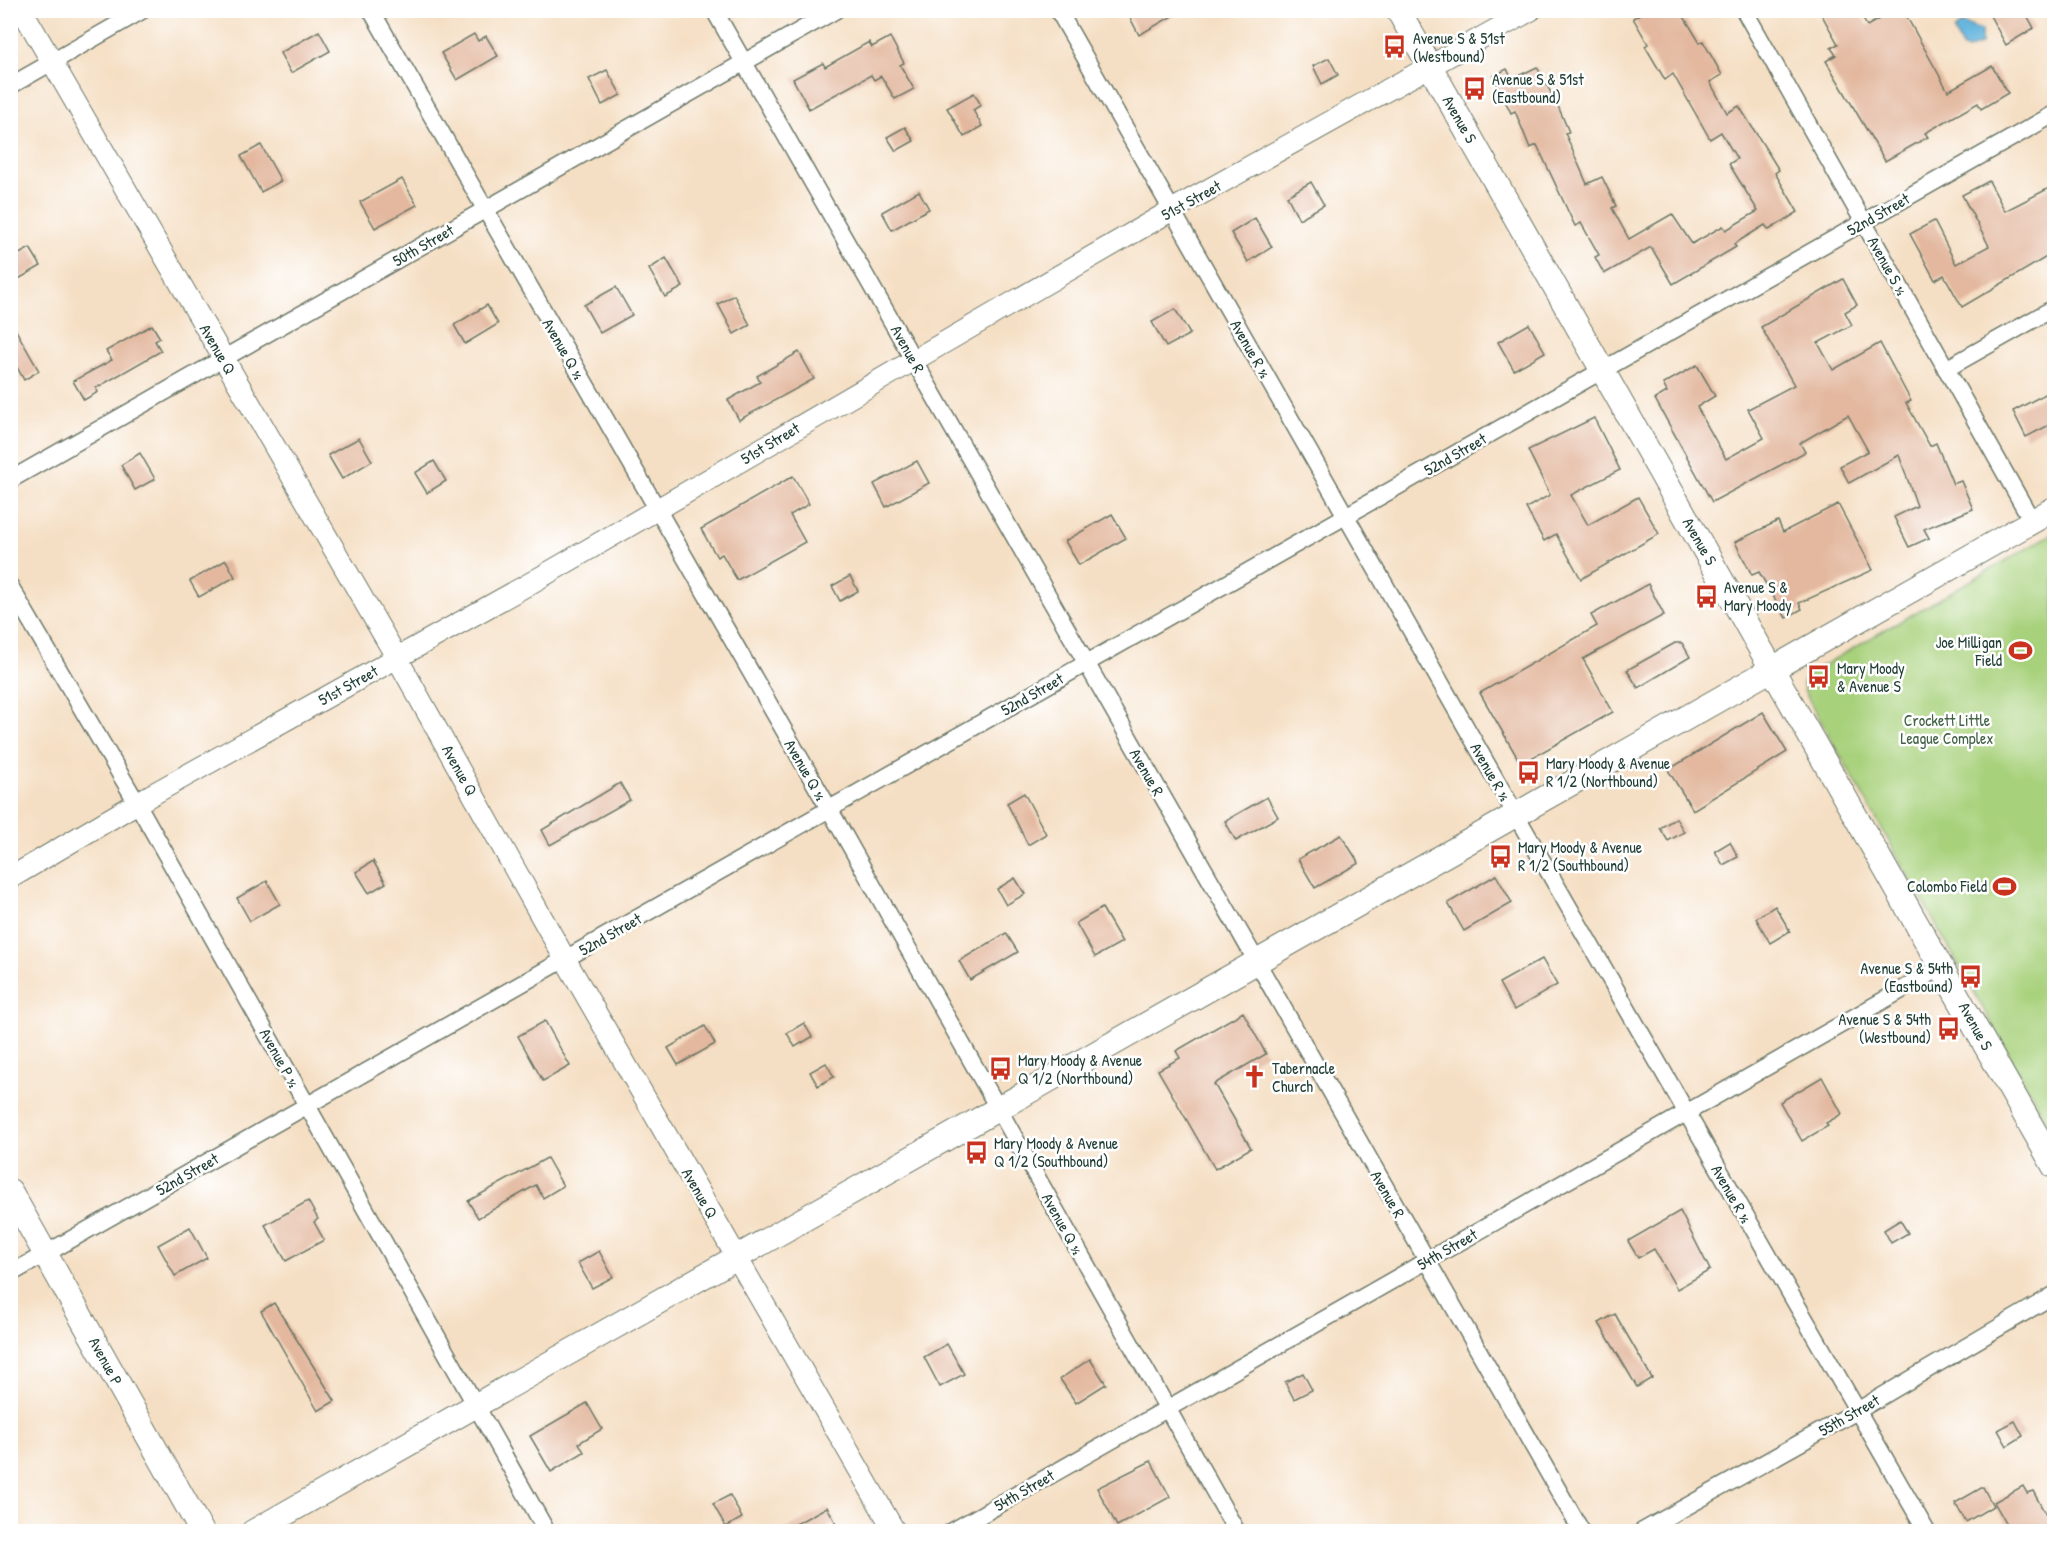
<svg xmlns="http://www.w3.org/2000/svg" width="2065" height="1542" viewBox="0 0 2065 1542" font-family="'Patrick Hand',sans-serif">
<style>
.park{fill:#a8d17c;stroke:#648758;stroke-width:1.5}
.water{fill:#62b4dd;stroke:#407888;stroke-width:1.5}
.building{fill:#e3b89f}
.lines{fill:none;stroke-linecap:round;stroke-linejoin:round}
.minor-casing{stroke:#6a7666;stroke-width:19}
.tertiary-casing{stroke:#6a7666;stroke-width:23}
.secondary-casing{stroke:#6a7666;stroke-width:26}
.minor{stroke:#fff;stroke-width:16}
.tertiary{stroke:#fff;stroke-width:21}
.secondary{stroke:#fff;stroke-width:24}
.labels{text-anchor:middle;stroke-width:5;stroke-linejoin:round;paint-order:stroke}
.poi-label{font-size:16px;fill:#1f3d34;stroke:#fff;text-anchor:start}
.street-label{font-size:16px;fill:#1f3d34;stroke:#fff}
.park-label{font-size:16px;fill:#416246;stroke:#fff}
</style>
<rect width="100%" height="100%" fill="#fff"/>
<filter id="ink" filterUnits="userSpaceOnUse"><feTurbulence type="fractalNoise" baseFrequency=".0167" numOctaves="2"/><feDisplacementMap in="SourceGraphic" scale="12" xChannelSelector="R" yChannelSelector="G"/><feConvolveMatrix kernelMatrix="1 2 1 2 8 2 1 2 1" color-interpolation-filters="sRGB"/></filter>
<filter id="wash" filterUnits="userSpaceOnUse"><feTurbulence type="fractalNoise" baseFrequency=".008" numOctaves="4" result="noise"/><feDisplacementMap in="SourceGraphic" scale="24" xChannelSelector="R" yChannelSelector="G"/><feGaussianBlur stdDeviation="1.35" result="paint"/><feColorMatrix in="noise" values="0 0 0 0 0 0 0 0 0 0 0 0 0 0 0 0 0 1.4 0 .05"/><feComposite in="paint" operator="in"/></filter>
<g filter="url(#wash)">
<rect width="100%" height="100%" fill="#f5dfc4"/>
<path class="park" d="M 2054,533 L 2054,1134 L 1804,691 L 1803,682 L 1808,674 Z"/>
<path class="water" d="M 1962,23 L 1981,30 L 1981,44 L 1967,50 L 1962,47 L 1954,31 Z"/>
<g id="blocks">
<g class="building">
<path d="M 1126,10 L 1183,10 L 1139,35 Z"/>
<path d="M 1647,10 L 1680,10 L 1700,43 L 1703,41 L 1722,75 L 1710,82 L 1727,113 L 1739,106 L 1779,170 L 1775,173 L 1798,212 L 1769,230 L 1765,225 L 1734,244 L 1736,247 L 1673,284 L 1651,247 L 1604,274 L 1595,257 L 1599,255 L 1581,223 L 1575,226 L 1537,145 L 1530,148 L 1515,111 L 1511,113 L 1493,76 L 1507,69 L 1512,79 L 1537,67 L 1558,106 L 1569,132 L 1565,133 L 1587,184 L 1602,177 L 1616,206 L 1612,208 L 1629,239 L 1672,214 L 1692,244 L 1723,226 L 1726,230 L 1758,211 L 1729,164 L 1737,159 L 1721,132 L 1710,139 L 1673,74 L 1665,80 L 1645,46 L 1648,44 L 1633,18 Z"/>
<path d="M 1819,10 L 1858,10 L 1867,26 L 1895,10 L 1903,10 L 1948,91 L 1992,66 L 2008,93 L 1981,109 L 1978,103 L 1925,133 L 1928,137 L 1885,161 L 1826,61 L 1836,55 L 1831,48 L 1838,44 Z"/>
<path d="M 1987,10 L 2024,10 L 2034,28 L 2006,45 Z"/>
<path d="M 319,31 L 330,51 L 291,73 L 280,53 Z"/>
<path d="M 474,34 L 478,41 L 486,36 L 498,56 L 457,80 L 441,53 Z"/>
<path d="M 890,37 L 904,63 L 900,65 L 914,89 L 895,99 L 881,76 L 874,80 L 871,75 L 809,109 L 793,79 L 823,63 L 825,67 L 869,42 L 872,47 Z"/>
<path d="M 1329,58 L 1338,75 L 1322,84 L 1313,66 Z"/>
<path d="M 607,70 L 621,95 L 602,105 L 589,79 Z"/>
<path d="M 974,93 L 981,105 L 973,110 L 982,126 L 964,137 L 947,108 Z"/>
<path d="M 905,127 L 914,141 L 896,151 L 887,137 Z"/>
<path d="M 261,145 L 281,181 L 261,192 L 241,156 Z"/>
<path d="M 402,179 L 417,205 L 375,228 L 360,202 Z"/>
<path d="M 1989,181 L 2005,211 L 2055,185 L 2055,252 L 1962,307 L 1944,275 L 1935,280 L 1910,234 L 1934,221 L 1956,264 L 1989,246 L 1962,195 Z"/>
<path d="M 1311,182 L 1324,205 L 1299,219 L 1287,196 Z"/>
<path d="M 919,191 L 929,209 L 892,230 L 882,212 Z"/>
<path d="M 1255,218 L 1272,247 L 1248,262 L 1231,233 Z"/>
<path d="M 30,248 L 41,266 L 10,284 L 10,259 Z"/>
<path d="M 666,258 L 683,287 L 665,297 L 649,269 Z"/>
<path d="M 1843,279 L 1857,305 L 1845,312 L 1852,325 L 1818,343 L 1833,370 L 1880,343 L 1911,401 L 1906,403 L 1930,446 L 1936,443 L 1953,484 L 1961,481 L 1973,509 L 1924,529 L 1929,538 L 1909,547 L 1894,517 L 1917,506 L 1899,455 L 1849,483 L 1840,466 L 1868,451 L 1848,415 L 1800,443 L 1805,452 L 1712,502 L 1655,399 L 1667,392 L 1663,384 L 1697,365 L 1715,396 L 1697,407 L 1726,459 L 1764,438 L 1748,409 L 1794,385 L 1761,327 Z"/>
<path d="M 616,287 L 632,315 L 600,333 L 584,305 Z"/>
<path d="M 734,295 L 750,325 L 734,334 L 718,304 Z"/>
<path d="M 487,305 L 498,324 L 465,344 L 454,325 Z"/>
<path d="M 1175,309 L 1190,334 L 1166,347 L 1152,322 Z"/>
<path d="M 10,320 L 39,371 L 24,380 L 13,360 L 10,361 Z"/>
<path d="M 1529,324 L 1545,352 L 1514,370 L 1498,342 Z"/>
<path d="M 152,325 L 160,338 L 155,341 L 161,351 L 96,388 L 98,392 L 84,400 L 73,381 L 112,360 L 106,351 Z"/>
<path d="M 799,352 L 814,379 L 739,420 L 728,400 L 760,382 L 757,376 Z"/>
<path d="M 2055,389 L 2055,422 L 2026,437 L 2013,411 Z"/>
<path d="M 1594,418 L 1620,470 L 1571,495 L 1588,525 L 1638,497 L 1659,534 L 1581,579 L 1556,534 L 1544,541 L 1526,508 L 1550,495 L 1528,450 Z"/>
<path d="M 359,438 L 372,461 L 342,479 L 328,455 Z"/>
<path d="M 140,453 L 155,479 L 135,490 L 121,465 Z"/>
<path d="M 434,461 L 446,481 L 427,493 L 415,473 Z"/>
<path d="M 917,461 L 929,483 L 886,507 L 874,484 Z"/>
<path d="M 793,476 L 809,504 L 790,515 L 805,542 L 737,580 L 722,554 L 717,557 L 701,529 Z"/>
<path d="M 1838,504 L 1873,570 L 1799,603 L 1802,609 L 1786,618 L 1759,572 L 1752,575 L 1735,542 L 1778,521 L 1783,532 Z"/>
<path d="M 1112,514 L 1126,538 L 1079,565 L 1065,541 Z"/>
<path d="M 226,560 L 235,577 L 199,597 L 190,581 Z"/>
<path d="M 850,576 L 858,591 L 840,601 L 832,586 Z"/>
<path d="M 1648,584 L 1664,615 L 1583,659 L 1613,712 L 1521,764 L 1480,693 L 1597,626 L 1591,615 Z"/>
<path d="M 1675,643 L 1682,643 L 1690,657 L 1638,688 L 1627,670 Z"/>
<path d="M 1763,712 L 1787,752 L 1693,810 L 1668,770 Z"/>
<path d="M 620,783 L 630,800 L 550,845 L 542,830 Z"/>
<path d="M 1024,793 L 1046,834 L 1028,845 L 1007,803 Z"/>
<path d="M 1267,797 L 1278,817 L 1236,841 L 1225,821 Z"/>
<path d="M 1676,818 L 1684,832 L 1668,841 L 1660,828 Z"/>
<path d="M 1341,835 L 1359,863 L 1315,888 L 1298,859 Z"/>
<path d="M 1730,842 L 1738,857 L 1723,865 L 1715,851 Z"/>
<path d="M 373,861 L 386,883 L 369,893 L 356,872 Z"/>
<path d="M 1496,875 L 1512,903 L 1464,931 L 1448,903 Z"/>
<path d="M 1015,878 L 1025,894 L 1006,905 L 997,889 Z"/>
<path d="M 267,881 L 280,904 L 250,921 L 237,898 Z"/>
<path d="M 1775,906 L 1790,931 L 1770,943 L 1756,918 Z"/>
<path d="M 1102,908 L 1122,942 L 1095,957 L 1076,923 Z"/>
<path d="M 1006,933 L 1018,952 L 970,980 L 959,961 Z"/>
<path d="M 1542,959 L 1557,985 L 1514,1010 L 1499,983 Z"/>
<path d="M 1243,1012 L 1266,1054 L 1214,1084 L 1251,1148 L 1215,1169 L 1158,1070 L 1180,1058 L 1176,1051 Z"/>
<path d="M 545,1021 L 570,1066 L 543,1081 L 518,1036 Z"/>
<path d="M 804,1023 L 812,1037 L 795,1047 L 787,1033 Z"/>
<path d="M 705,1026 L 715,1044 L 678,1065 L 668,1048 Z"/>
<path d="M 826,1063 L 834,1077 L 818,1086 L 810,1072 Z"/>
<path d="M 1822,1077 L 1842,1114 L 1826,1123 L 1828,1126 L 1802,1141 L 1780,1102 Z"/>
<path d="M 547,1158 L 563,1186 L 543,1198 L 536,1185 L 478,1218 L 468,1201 Z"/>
<path d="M 308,1201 L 318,1219 L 314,1222 L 324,1240 L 286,1261 L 265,1225 Z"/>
<path d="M 1680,1211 L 1710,1270 L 1677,1289 L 1654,1249 L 1638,1258 L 1628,1241 Z"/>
<path d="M 1900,1220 L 1908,1233 L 1891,1243 L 1884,1230 Z"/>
<path d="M 190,1227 L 207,1258 L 175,1276 L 158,1245 Z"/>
<path d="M 599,1251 L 613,1277 L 592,1288 L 578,1263 Z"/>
<path d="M 274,1303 L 335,1401 L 318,1411 L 261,1311 Z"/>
<path d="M 1615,1314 L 1652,1378 L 1637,1387 L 1599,1323 Z"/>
<path d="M 947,1344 L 964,1374 L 940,1387 L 924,1357 Z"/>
<path d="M 1090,1359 L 1106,1384 L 1076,1403 L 1060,1379 Z"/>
<path d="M 1303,1373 L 1312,1390 L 1294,1399 L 1285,1382 Z"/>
<path d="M 587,1403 L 602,1429 L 579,1443 L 584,1452 L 551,1472 L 530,1436 Z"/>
<path d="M 2015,1421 L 2023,1436 L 2007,1446 L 1998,1430 Z"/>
<path d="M 1151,1461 L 1170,1497 L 1117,1526 L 1097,1488 Z"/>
<path d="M 2023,1486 L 2027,1493 L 2033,1491 L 2055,1532 L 2011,1532 L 1994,1502 Z"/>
<path d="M 1983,1487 L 1993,1506 L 1966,1522 L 1955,1503 Z"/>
<path d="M 730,1495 L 742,1518 L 726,1527 L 713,1504 Z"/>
<path d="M 827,1507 L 836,1523 L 820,1532 L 781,1532 Z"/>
</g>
</g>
</g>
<g filter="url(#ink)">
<use href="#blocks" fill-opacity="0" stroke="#6a7666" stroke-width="1.5"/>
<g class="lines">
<defs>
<g id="minor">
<path d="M 371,10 L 843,833 L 1237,1532"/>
<path d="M 714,10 L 1582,1532"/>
<path d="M 1058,10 L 1496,780 L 1927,1532"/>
<path d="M 1744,10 L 2032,521"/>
<path d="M 10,86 L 143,10"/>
<path d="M 1946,369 L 2054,308"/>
<path d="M 10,480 L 836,10"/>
<path d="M 10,586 L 137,803 L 547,1532"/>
<path d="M 10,1274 L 2054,114"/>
<path d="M 951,1532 L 1942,967"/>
<path d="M 1641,1532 L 1857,1411 L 2054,1295"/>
</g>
<g id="tertiary">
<path d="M 22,10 L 397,658 L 565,959 L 895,1532"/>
<path d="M 10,878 L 137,803 L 529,584 L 1172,210 L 1531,10"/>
</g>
<g id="secondary">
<path d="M 1398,10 L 2054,1166"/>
<path d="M 10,1191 L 202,1532"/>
<path d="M 253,1532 L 2054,509"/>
</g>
</defs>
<use href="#minor" class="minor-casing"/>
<use href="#tertiary" class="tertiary-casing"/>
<use href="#secondary" class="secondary-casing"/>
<use href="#minor" class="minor"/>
<use href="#tertiary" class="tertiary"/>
<use href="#secondary" class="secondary"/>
</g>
</g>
<defs>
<symbol id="bus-bare" viewBox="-9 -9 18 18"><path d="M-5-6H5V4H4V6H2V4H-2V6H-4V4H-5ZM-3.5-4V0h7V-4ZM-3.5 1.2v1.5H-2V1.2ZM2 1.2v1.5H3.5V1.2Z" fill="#c8321e" stroke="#fff" stroke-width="2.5" paint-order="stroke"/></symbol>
<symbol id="stadium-bare" viewBox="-9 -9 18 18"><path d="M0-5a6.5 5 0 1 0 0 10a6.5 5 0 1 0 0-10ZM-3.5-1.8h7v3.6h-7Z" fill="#c8321e" stroke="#fff" stroke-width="2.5" paint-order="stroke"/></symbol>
<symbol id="church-bare" viewBox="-9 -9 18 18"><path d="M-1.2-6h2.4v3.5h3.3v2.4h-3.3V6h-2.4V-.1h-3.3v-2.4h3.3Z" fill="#c8321e" stroke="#fff" stroke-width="2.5" paint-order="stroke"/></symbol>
</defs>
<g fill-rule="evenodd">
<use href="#bus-bare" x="1378" y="30" width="33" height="33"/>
<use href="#bus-bare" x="1458" y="72" width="33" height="33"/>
<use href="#bus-bare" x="1690" y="580" width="33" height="33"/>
<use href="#stadium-bare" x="2004" y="634" width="33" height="33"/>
<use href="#bus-bare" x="1802" y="660" width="33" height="33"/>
<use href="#bus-bare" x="1512" y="756" width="33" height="33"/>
<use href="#bus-bare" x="1484" y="840" width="33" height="33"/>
<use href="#stadium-bare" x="1988" y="870" width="33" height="33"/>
<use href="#bus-bare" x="1954" y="960" width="33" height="33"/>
<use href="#bus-bare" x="1932" y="1012" width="33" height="33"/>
<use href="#bus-bare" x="984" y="1052" width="33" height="33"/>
<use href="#church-bare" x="1238" y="1060" width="33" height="33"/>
<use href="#bus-bare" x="960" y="1136" width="33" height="33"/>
</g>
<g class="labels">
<g class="poi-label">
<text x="1413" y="44">Avenue S &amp; 51st<tspan x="1413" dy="18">(Westbound)</tspan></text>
<text x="1492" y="85">Avenue S &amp; 51st<tspan x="1492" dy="18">(Eastbound)</tspan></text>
<text x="1724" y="593">Avenue S &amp;<tspan x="1724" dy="18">Mary Moody</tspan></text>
<text x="2002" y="648" text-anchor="end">Joe Milligan<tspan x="2002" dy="18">Field</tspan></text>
<text x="1837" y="674">Mary Moody<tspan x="1837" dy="18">&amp; Avenue S</tspan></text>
<text x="1546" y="769">Mary Moody &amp; Avenue<tspan x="1546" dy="18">R 1/2 (Northbound)</tspan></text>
<text x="1518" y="853">Mary Moody &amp; Avenue<tspan x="1518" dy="18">R 1/2 (Southbound)</tspan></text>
<text x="1987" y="892" text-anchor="end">Colombo Field</text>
<text x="1953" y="974" text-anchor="end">Avenue S &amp; 54th<tspan x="1953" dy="18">(Eastbound)</tspan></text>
<text x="1931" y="1025" text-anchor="end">Avenue S &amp; 54th<tspan x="1931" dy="18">(Westbound)</tspan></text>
<text x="1018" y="1066">Mary Moody &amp; Avenue<tspan x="1018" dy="18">Q 1/2 (Northbound)</tspan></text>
<text x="1272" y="1074">Tabernacle<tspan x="1272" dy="18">Church</tspan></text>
<text x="994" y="1149">Mary Moody &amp; Avenue<tspan x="994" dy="18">Q 1/2 (Southbound)</tspan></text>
</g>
<g class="street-label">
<text transform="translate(1460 119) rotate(60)" y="6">Avenue S</text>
<text transform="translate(1191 200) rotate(-29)" y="6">51st Street</text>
<text transform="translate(1878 214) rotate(-30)" y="6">52nd Street</text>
<text transform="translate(423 245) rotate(-30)" y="6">50th Street</text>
<text transform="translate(1888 266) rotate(61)" y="6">Avenue S ½</text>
<text transform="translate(218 349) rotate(60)" y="6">Avenue Q</text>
<text transform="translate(564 349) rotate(60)" y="6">Avenue Q ½</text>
<text transform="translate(908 349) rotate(61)" y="6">Avenue R</text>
<text transform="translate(1251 349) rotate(60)" y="6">Avenue R ½</text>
<text transform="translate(770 443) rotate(-31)" y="6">51st Street</text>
<text transform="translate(1455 454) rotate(-30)" y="6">52nd Street</text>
<text transform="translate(1700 541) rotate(60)" y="6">Avenue S</text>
<text transform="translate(348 685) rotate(-29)" y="6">51st Street</text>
<text transform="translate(1032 694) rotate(-30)" y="6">52nd Street</text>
<text transform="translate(460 770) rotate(61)" y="6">Avenue Q</text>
<text transform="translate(806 770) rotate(60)" y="6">Avenue Q ½</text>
<text transform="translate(1147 772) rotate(60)" y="6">Avenue R</text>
<text transform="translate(1491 772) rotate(60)" y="6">Avenue R ½</text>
<text transform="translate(610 934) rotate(-30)" y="6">52nd Street</text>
<text transform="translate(1976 1026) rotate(61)" y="6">Avenue S</text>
<text transform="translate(280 1058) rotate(61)" y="6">Avenue P ½</text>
<text transform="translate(187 1174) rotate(-30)" y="6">52nd Street</text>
<text transform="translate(700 1193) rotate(60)" y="6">Avenue Q</text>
<text transform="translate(1388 1194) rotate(60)" y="6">Avenue R</text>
<text transform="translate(1732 1194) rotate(60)" y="6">Avenue R ½</text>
<text transform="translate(1063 1224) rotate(61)" y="6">Avenue Q ½</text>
<text transform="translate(1447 1249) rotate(-30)" y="6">54th Street</text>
<text transform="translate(106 1361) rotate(61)" y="6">Avenue P</text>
<text transform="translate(1849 1415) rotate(-30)" y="6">55th Street</text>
<text transform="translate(1024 1490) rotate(-30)" y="6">54th Street</text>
</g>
<g class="park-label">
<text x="1947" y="726">Crockett Little<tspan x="1947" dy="18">League Complex</tspan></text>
</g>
</g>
<rect width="2065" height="1542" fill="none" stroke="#fff" stroke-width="36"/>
</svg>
